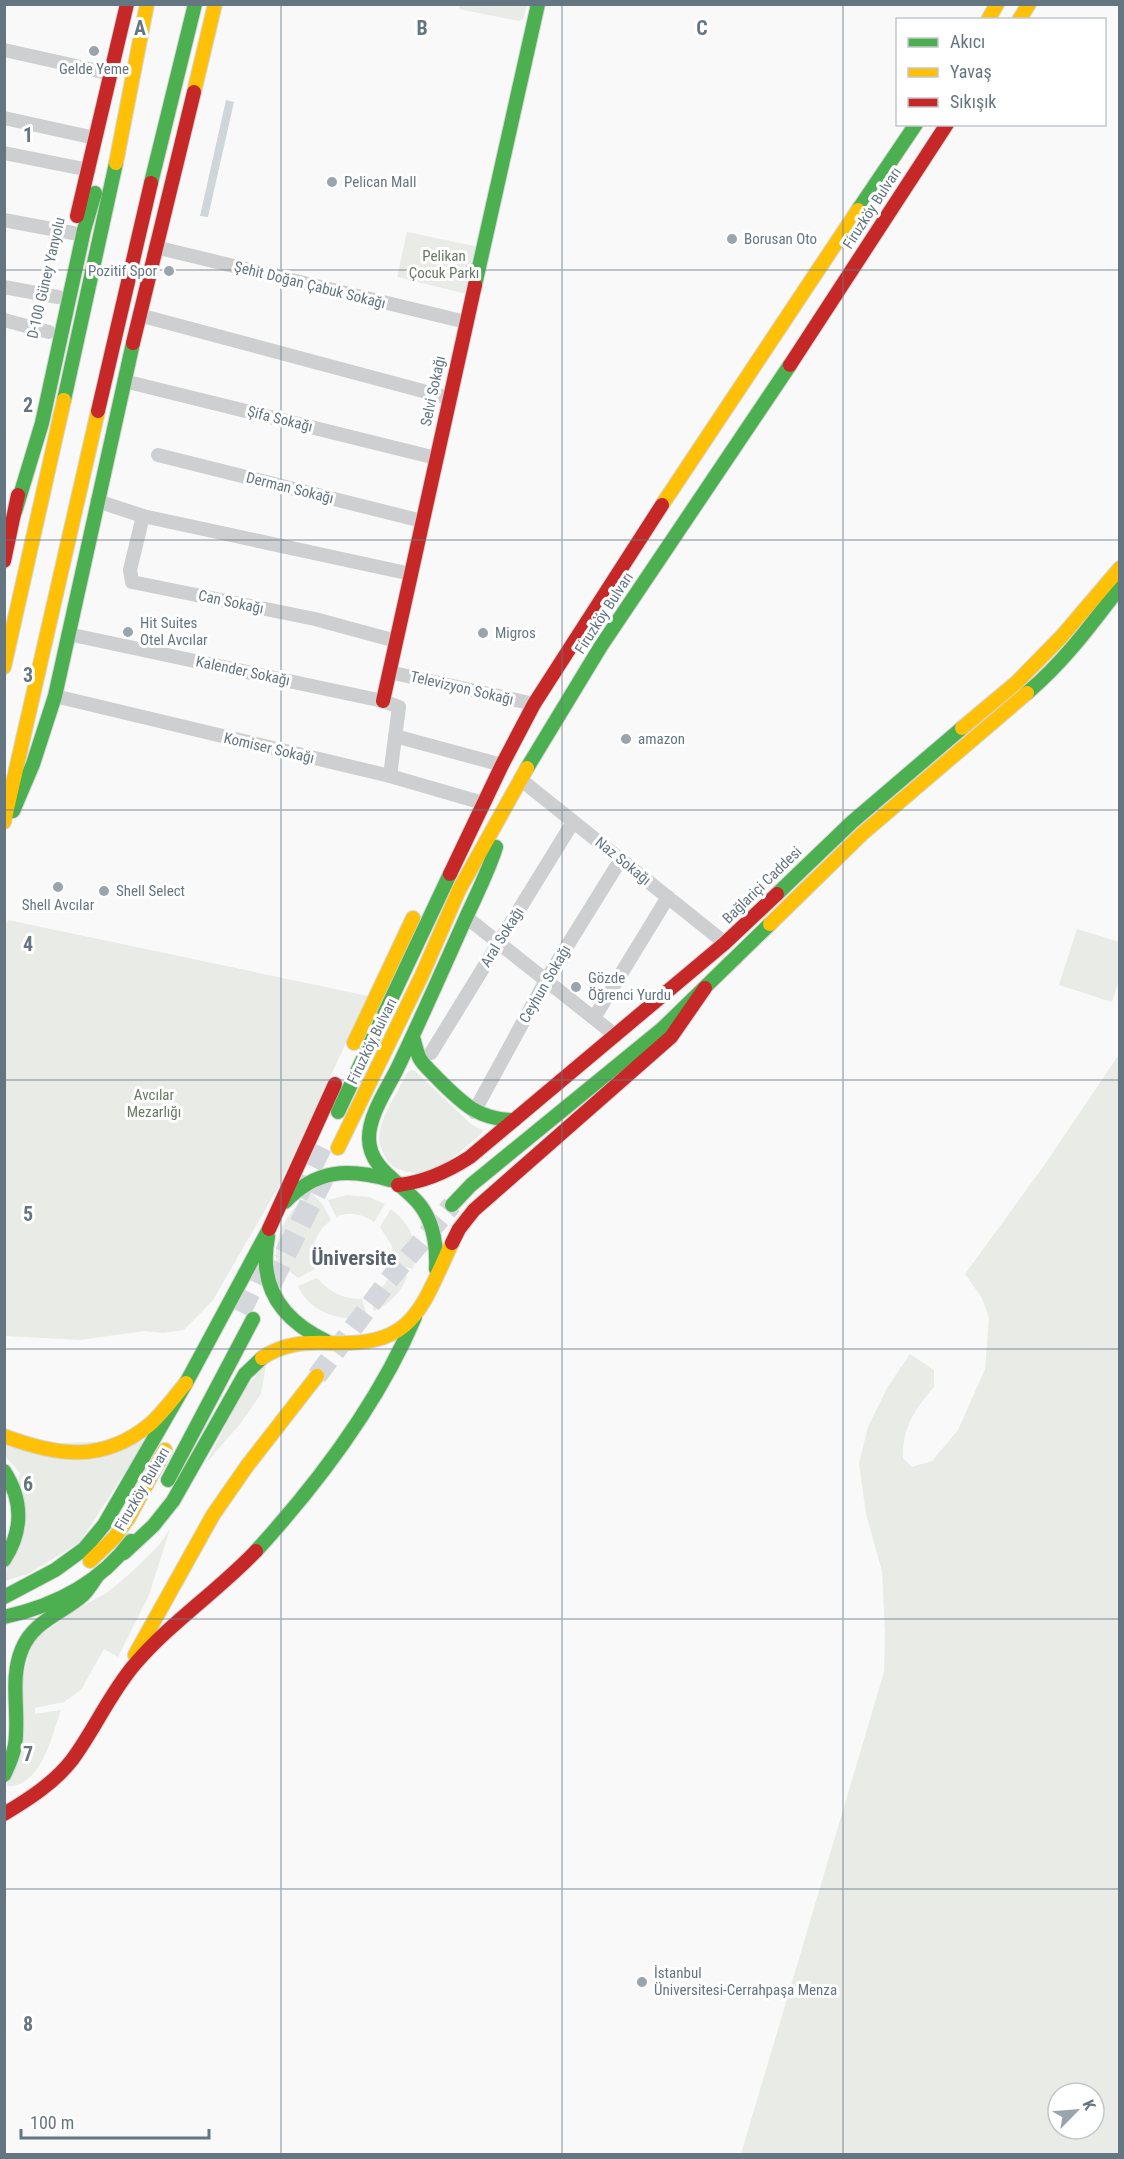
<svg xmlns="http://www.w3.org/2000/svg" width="1124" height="2159" viewBox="0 0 1124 2159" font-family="'Roboto Condensed',sans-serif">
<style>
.green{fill:#e8ebe6;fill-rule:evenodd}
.water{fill:#ced6d9}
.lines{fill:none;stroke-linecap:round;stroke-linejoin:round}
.secondary-tunnel{stroke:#d4d8dc;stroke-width:20;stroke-dasharray:20 10;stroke-linecap:butt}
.primary-tunnel{stroke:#d4d8dc;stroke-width:22;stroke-dasharray:22 11;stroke-linecap:butt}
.fast-casing{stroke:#d5d6d7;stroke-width:16}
.slow-casing{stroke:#d5d6d7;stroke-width:16}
.jam-casing{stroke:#d5d6d7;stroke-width:16}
.street{stroke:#cecfd0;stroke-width:14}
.fast{stroke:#4caf50;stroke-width:14}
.slow{stroke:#ffc107;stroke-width:14}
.jam{stroke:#c62828;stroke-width:14}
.grid{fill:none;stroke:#657683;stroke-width:1.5;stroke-opacity:0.55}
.poi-dot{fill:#99a4ac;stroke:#fff;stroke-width:2}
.labels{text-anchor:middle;stroke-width:6;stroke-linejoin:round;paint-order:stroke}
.poi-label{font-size:15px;fill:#657683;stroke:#fff;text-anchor:start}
.street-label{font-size:15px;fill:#657683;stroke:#fff}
.park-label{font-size:15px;fill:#687a64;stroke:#fff}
.district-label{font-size:21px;font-weight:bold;fill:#57646e;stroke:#fff}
.grid-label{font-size:20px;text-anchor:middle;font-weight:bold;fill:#657683;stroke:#fff;stroke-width:6;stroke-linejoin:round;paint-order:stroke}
</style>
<rect width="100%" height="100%" fill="#f9f9f9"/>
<g class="green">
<path d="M 460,5 L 460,4 L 527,5 L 523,19 L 519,21 L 459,9 Z"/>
<path d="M 407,232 L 479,247 L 467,294 L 397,277 Z"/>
<path d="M 8,920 L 368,996 L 279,1186 L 213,1300 L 184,1330 L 163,1333 L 145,1331 L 79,1340 L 5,1336 L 4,928 Z"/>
<path d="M 1077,929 L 1119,942 L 1119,980 L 1112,1002 L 1059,985 Z"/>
<path d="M 1118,1056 L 1120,1060 L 1119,2154 L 741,2154 L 884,1672 L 885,1632 L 882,1571 L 866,1514 L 859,1463 L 868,1427 L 887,1388 L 910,1354 L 934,1370 L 934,1387 C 915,1409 902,1428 903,1458 L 912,1467 L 932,1461 L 958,1430 L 985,1369 L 989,1318 L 982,1298 L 965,1274 L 1043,1167 ZM 1058,2093 L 1094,2093 L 1094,2129 L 1058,2129 Z"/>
<path d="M 411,1070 L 415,1071 L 472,1125 L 483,1130 L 482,1133 C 460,1151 433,1182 401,1170 C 396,1168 393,1167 389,1163 C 384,1156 379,1146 379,1137 C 380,1118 399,1090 407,1073 Z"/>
<path d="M 312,1193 L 323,1205 L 331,1220 C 314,1234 310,1249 315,1269 L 298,1278 L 289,1271 L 278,1273 C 270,1241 286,1210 312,1193 Z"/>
<path d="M 347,1195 L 369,1197 L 385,1204 L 374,1222 C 362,1214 349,1211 336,1217 L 328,1200 Z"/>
<path d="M 391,1209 C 410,1223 421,1246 413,1269 L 393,1264 L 392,1246 L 380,1227 Z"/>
<path d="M 393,1272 L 407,1276 C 402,1292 390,1303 374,1311 L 369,1294 L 383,1286 Z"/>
<path d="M 317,1278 C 330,1292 342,1299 362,1299 L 367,1316 C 341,1323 309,1312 298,1286 Z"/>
<path d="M 266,1364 L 261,1394 L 240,1424 L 206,1463 L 243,1391 Z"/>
<path d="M 146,1440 L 80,1542 L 30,1573 L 5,1581 L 20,1473 L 5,1456 L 5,1445 Z"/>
<path d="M 170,1529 L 149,1595 L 118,1657 L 104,1649 L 81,1690 L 64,1702 L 35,1708 L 35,1714 L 61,1710 C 52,1735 41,1788 7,1786 L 21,1687 L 32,1641 L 79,1608 L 108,1592 L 134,1570 L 159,1545 Z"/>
</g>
<path class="water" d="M 226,100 L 234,102 L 208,217 L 200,216 Z"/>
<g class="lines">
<path class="secondary-tunnel" d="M 317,1376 L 388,1281 L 452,1205"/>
<g class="primary-tunnel">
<path d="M 297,1196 L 324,1141"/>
<path d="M 271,1283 L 323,1178"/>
<path d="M 240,1312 L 269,1252"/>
</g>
<defs>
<g id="fast">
<path d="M 151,183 L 195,4"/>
<path d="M 858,210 L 916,124"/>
<path d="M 475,285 L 538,4"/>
<path d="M 64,400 L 116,163"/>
<path d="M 15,512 L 42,423 L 84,230 L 95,193"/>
<path d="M 1027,693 C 1063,663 1091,625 1120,587"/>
<path d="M 527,768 L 601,646 L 790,365"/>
<path d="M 13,811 L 33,764 L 55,696 L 133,343"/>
<path d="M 777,894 L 852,822 L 962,728"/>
<path d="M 413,1037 C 415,1044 417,1053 420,1059 C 425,1067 433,1073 439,1080 C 462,1103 479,1120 514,1120"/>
<path d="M 338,1112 L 450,874"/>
<path d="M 285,1202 C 316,1169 349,1168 390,1180"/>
<path d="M 452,1205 L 471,1185 L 662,1029 L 770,924"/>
<path d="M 268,1237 C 258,1287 282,1320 326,1341"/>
<path d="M 436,1269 C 437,1246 434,1223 420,1205 C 403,1183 369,1170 369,1138 C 369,1114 388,1088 398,1067 C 421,1019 442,971 464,922 C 475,897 488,873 496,847"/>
<path d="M 4,1471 C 23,1500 23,1531 4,1560"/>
<path d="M 168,1480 L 253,1319"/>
<path d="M 256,1551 C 320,1481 378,1404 415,1317"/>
<path d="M 124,1553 L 153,1526 L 173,1501 L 245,1374 L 262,1358"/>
<path d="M 4,1597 L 55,1570 L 84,1549 L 104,1525 L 186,1383 L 269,1229"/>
<path d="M 4,1617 C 55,1606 100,1583 131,1541"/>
<path d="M 4,1775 C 9,1765 13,1756 15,1745 C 20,1713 9,1680 22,1649 C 33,1621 63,1613 83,1595 C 89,1589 93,1582 97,1576"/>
</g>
<g id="slow">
<path d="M 988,20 L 997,4"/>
<path d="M 1019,20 L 1029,4"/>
<path d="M 194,92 L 215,4"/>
<path d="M 116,163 L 147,4"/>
<path d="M 662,505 L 858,210"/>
<path d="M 4,667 L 64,400"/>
<path d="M 962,728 L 1017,682 L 1062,636 L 1120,568"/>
<path d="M 4,822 L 98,411"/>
<path d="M 770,924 L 862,834 L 1027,693"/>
<path d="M 354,1043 L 413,918"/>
<path d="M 338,1148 L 422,975 L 459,890 L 527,768"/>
<path d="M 262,1358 C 282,1344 304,1342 328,1343 C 415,1347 420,1310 452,1243"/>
<path d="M 4,1436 C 57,1456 102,1463 149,1425 C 163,1413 174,1397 186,1383"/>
<path d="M 90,1561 L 115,1537 L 129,1517 L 165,1450"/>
<path d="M 135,1655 L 213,1515 L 247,1466 L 317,1376"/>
</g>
<g id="jam">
<path d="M 77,216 L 127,4"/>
<path d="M 133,343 L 194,92"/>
<path d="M 790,365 L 947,124"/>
<path d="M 98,411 L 151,183"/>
<path d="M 4,561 L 18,495"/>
<path d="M 383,701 L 475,285"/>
<path d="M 450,874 L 502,765 L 534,704 L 662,505"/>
<path d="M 398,1185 C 425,1182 447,1172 470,1157 L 725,943 L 777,894"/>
<path d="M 269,1229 L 335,1084"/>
<path d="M 452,1243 L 459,1229 L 474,1210 L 671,1037 L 705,988"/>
<path d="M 4,1814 C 29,1799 54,1783 72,1760 C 95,1729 110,1693 135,1664 C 171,1622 218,1591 256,1551"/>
</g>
</defs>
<use href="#fast" class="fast-casing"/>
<use href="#slow" class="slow-casing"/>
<use href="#jam" class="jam-casing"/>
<g class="street">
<path d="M 4,50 L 112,74"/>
<path d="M 4,118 L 95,138"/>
<path d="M 4,153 L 89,170"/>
<path d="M 4,220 L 73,233"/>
<path d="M 155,247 L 466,322"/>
<path d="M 4,287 L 58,297"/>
<path d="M 139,315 L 449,398"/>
<path d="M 4,320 L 49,332"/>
<path d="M 124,381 L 436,458"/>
<path d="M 158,455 L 422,521"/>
<path d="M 97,501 L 143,516 L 411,574"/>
<path d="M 143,516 L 130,570 L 132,582 L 315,619 L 396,641"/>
<path d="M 68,634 L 383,701 L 399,707 L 390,776"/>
<path d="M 389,672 L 534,704"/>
<path d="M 55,696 L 390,776 L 483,803"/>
<path d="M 395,736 L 502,765"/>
<path d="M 520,779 L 725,943"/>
<path d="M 466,917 L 615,1035"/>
<path d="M 594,1018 L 668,897"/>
<path d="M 431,1053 L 573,822"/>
<path d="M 474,1112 L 546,980 L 621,859"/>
</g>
<use href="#fast" class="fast"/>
<use href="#slow" class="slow"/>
<use href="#jam" class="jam"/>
</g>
<path class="grid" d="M 281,4 L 281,2154M 562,4 L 562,2154M 843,4 L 843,2154M 4,270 L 1120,270M 4,540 L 1120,540M 4,810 L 1120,810M 4,1080 L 1120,1080M 4,1349 L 1120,1349M 4,1619 L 1120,1619M 4,1889 L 1120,1889"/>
<g class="poi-dot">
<circle cx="94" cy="51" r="6"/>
<circle cx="332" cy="182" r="6"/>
<circle cx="732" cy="239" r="6"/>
<circle cx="169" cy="271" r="6"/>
<circle cx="128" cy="632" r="6"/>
<circle cx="483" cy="633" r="6"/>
<circle cx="626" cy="739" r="6"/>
<circle cx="58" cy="887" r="6"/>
<circle cx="104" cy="891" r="6"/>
<circle cx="576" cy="987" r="6"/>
<circle cx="642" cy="1982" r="6"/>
</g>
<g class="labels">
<g class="poi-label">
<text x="94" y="74" text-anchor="middle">Gelde Yeme</text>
<text x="344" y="187">Pelican Mall</text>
<text x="744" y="244">Borusan Oto</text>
<text x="157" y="276" text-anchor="end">Pozitif Spor</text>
<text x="140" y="628">Hit Suites<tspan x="140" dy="17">Otel Avcılar</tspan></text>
<text x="495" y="638">Migros</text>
<text x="638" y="744">amazon</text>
<text x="116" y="896">Shell Select</text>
<text x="58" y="910" text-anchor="middle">Shell Avcılar</text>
<text x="588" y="983">Gözde<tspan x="588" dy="17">Öğrenci Yurdu</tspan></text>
<text x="654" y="1978">İstanbul<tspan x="654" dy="17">Üniversitesi-Cerrahpaşa Menza</tspan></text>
</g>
<g class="street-label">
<text transform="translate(872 208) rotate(-57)" y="5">Firuzköy Bulvarı</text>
<text transform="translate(46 278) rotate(-77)" y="5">D-100 Güney Yanyolu</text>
<text transform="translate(310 285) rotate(14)" y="5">Şehit Doğan Çabuk Sokağı</text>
<text transform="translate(433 391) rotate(-78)" y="5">Selvi Sokağı</text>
<text transform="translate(280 419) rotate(14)" y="5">Şifa Sokağı</text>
<text transform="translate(290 488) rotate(14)" y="5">Derman Sokağı</text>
<text transform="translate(231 602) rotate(12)" y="5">Can Sokağı</text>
<text transform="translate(604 613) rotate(-57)" y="5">Firuzköy Bulvarı</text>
<text transform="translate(243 671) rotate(12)" y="5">Kalender Sokağı</text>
<text transform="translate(462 688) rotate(13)" y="5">Televizyon Sokağı</text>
<text transform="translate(269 748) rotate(13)" y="5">Komiser Sokağı</text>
<text transform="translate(623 861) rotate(39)" y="5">Naz Sokağı</text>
<text transform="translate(762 885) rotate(-44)" y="5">Bağlariçi Caddesi</text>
<text transform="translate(502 937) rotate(-58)" y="5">Aral Sokağı</text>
<text transform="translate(545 984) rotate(-60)" y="5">Ceyhun Sokağı</text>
<text transform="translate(372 1041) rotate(-64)" y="5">Firuzköy Bulvarı</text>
<text transform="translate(142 1489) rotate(-60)" y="5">Firuzköy Bulvarı</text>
</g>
<g class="park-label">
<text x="444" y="261">Pelikan<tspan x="444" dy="17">Çocuk Parkı</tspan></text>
<text x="154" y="1100">Avcılar<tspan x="154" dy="17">Mezarlığı</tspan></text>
</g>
<g class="district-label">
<text x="354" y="1265">Üniversite</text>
</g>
</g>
<g class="grid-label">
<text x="140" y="35">A</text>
<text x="422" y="35">B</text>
<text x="702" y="35">C</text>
<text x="28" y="142">1</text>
<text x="28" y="412">2</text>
<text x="28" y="682">3</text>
<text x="28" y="951">4</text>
<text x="28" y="1221">5</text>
<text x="28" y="1491">6</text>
<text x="28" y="1761">7</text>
<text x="28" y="2031">8</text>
</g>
<rect width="1124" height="2159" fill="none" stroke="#657683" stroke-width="12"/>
<rect x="896" y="18" width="210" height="108" fill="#ffffff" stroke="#c1c8cd" stroke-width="1.5"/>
<rect x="908" y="38" width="30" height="9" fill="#4caf50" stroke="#c1c8cd" stroke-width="1.5"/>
<text x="950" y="48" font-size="18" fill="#657683">Akıcı</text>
<rect x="908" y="68" width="30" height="9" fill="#ffc107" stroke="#c1c8cd" stroke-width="1.5"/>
<text x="950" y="78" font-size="18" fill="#657683">Yavaş</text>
<rect x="908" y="98" width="30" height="9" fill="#c62828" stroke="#c1c8cd" stroke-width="1.5"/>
<text x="950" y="108" font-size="18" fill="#657683">Sıkışık</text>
<g transform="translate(1076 2111) rotate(65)"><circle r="28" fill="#ffffff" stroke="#c1c8cd" stroke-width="1.5"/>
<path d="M0-4.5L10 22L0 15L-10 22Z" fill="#99a4ac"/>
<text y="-9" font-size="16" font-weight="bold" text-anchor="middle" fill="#657683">K</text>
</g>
<path d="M21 2129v9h188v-9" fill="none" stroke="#657683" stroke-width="3"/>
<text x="30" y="2129" font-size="18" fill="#657683" stroke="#ffffff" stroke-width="4.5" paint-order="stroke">100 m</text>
</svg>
